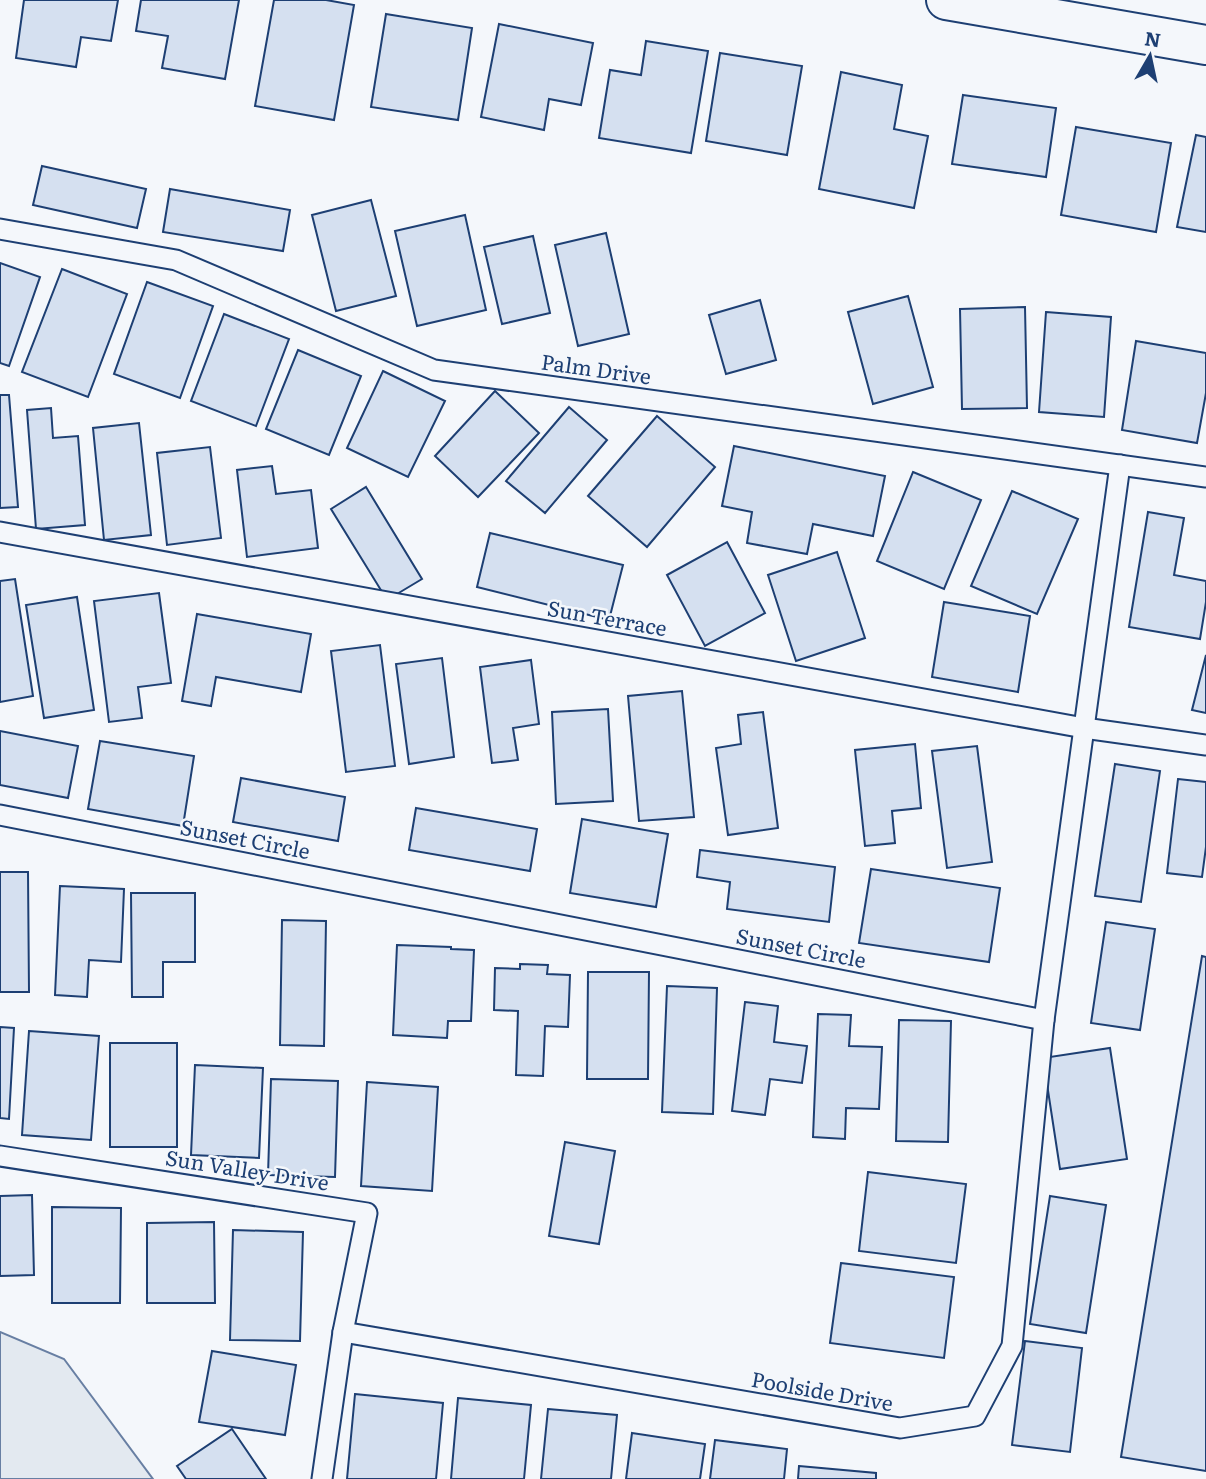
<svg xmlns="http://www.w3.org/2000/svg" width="1206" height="1479" viewBox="0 0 1206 1479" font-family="Literata,serif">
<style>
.green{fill:#e3e9f0;stroke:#687fa3;stroke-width:2}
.building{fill:#d5e0f0;stroke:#1d3f73;stroke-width:2}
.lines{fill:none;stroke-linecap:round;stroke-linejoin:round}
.service-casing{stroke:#1d3f73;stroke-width:23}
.minor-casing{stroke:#1d3f73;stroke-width:42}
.service{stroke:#f4f7fb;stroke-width:19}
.minor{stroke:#f4f7fb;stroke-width:38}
.labels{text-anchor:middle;stroke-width:5;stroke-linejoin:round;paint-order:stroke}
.street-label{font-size:21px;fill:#1d3f73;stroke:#f4f7fb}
</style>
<rect width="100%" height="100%" fill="#f4f7fb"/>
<path class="green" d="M 0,1332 L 64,1359 L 153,1479 L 0,1479 Z"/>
<g class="building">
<path d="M 24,0 L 118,0 L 111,41 L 81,37 L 76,67 L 16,58 Z"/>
<path d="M 141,0 L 239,0 L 225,79 L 162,68 L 168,36 L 136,31 Z"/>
<path d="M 274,0 L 326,0 L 354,5 L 334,120 L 255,106 Z"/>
<path d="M 386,14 L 472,28 L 458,120 L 371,107 Z"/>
<path d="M 499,24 L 593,43 L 581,105 L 549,99 L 544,130 L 481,117 Z"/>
<path d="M 646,41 L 708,51 L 691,153 L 599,138 L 610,70 L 641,75 Z"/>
<path d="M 720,53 L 802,66 L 787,155 L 706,141 Z"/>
<path d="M 841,72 L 902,85 L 894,129 L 928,136 L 914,208 L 819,189 Z"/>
<path d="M 963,95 L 1056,108 L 1046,177 L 952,164 Z"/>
<path d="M 1076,127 L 1171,143 L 1156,232 L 1061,215 Z"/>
<path d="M 1196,135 L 1206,137 L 1206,232 L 1177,227 Z"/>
<path d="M 42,166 L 146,189 L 137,228 L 33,205 Z"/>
<path d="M 170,189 L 290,210 L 283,251 L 163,232 Z"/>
<path d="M 371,200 L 396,296 L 336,311 L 312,215 Z"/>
<path d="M 465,215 L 486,310 L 417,326 L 395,231 Z"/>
<path d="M 606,233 L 629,334 L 578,346 L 555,245 Z"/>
<path d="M 533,236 L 550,313 L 502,324 L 484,247 Z"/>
<path d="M 0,263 L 40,277 L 9,366 L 0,363 Z"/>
<path d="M 62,269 L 127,294 L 88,397 L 22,372 Z"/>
<path d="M 147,282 L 213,306 L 180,398 L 114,374 Z"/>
<path d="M 908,296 L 933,387 L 873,404 L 848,312 Z"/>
<path d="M 760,300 L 776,360 L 726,374 L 709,315 Z"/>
<path d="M 1025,307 L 1027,408 L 962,409 L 960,309 Z"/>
<path d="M 1046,312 L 1111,317 L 1104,417 L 1039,412 Z"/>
<path d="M 224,314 L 289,339 L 256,426 L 191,401 Z"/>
<path d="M 1136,341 L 1206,353 L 1206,393 L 1197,443 L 1122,430 Z"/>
<path d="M 298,350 L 361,376 L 329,455 L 266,429 Z"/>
<path d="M 383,371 L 445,401 L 408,477 L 347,448 Z"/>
<path d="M 495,391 L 539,433 L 478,497 L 435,456 Z"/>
<path d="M 0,395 L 9,395 L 18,507 L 0,508 Z"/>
<path d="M 569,407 L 607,440 L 545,513 L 506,481 Z"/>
<path d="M 51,408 L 53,438 L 78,436 L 85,525 L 36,529 L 27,410 Z"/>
<path d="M 657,416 L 715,467 L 647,547 L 588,496 Z"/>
<path d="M 139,423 L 151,535 L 104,540 L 93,428 Z"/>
<path d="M 734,446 L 885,476 L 873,536 L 813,524 L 807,554 L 747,543 L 752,512 L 722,506 Z"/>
<path d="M 210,447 L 221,538 L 167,545 L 157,453 Z"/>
<path d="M 272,466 L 276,494 L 311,490 L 318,548 L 247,557 L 237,470 Z"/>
<path d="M 913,472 L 981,500 L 944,589 L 877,561 Z"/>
<path d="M 366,487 L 422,579 L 387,600 L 331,509 Z"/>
<path d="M 1012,491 L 1078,519 L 1037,614 L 971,586 Z"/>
<path d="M 1148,512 L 1184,518 L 1174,575 L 1206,581 L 1206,602 L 1200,639 L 1129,627 Z"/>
<path d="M 490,533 L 623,565 L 609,620 L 477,587 Z"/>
<path d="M 727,542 L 765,613 L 705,646 L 667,575 Z"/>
<path d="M 837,552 L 865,638 L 796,661 L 768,575 Z"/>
<path d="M 15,579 L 33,696 L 0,702 L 0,581 Z"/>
<path d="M 159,593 L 171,683 L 138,687 L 142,718 L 109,722 L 94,601 Z"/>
<path d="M 77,597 L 94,710 L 44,718 L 26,605 Z"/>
<path d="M 944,602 L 1030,616 L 1018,692 L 932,677 Z"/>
<path d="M 197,614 L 311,634 L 301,692 L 216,677 L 211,706 L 182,701 Z"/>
<path d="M 380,645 L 395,766 L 346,772 L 331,651 Z"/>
<path d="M 1206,655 L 1206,713 L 1192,710 Z"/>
<path d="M 442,658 L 454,757 L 409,764 L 396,664 Z"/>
<path d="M 531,660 L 539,724 L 513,728 L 518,760 L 492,763 L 480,667 Z"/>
<path d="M 682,691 L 694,817 L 639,821 L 628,696 Z"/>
<path d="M 608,709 L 613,801 L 556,804 L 552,712 Z"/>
<path d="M 763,712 L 778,828 L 728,835 L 716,748 L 741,744 L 738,715 Z"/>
<path d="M 0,731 L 78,746 L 68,798 L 0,785 Z"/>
<path d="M 100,741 L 194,756 L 183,826 L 88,809 Z"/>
<path d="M 915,744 L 921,808 L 892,811 L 895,843 L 865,846 L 855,750 Z"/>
<path d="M 977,746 L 992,862 L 947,868 L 932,751 Z"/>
<path d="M 1115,764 L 1160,771 L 1141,902 L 1095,896 Z"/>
<path d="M 241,778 L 345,797 L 338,841 L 233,822 Z"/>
<path d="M 1178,779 L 1206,782 L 1206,847 L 1202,877 L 1167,873 Z"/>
<path d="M 416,808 L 537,829 L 530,871 L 409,850 Z"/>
<path d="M 582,819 L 668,834 L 656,907 L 570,893 Z"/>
<path d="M 700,850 L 835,867 L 829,922 L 727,909 L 730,882 L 697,877 Z"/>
<path d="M 871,869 L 1000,888 L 989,962 L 859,943 Z"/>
<path d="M 0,872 L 28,872 L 29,992 L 0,992 Z"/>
<path d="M 60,886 L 124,889 L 121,962 L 89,960 L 87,997 L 55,995 Z"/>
<path d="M 131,893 L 195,893 L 195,962 L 163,962 L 163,997 L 132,997 Z"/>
<path d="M 282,920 L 326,921 L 324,1046 L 280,1045 Z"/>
<path d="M 1106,922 L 1155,929 L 1140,1030 L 1091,1023 Z"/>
<path d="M 397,945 L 451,947 L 451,949 L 474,950 L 471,1021 L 448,1021 L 447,1038 L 393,1035 Z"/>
<path d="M 1202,956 L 1206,957 L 1206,1471 L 1121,1457 Z"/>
<path d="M 520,964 L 548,965 L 547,974 L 570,975 L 568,1027 L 545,1026 L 543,1076 L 516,1075 L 518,1011 L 494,1010 L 495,968 L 520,969 Z"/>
<path d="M 588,972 L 649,972 L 648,1079 L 587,1079 Z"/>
<path d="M 667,986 L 717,988 L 713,1114 L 662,1112 Z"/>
<path d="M 745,1002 L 778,1006 L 774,1042 L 807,1046 L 802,1083 L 770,1079 L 765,1115 L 732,1111 Z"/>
<path d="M 818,1014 L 851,1015 L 849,1046 L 882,1047 L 879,1109 L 846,1108 L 845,1139 L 813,1137 Z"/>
<path d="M 899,1020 L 951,1021 L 948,1142 L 896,1141 Z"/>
<path d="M 0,1027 L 14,1028 L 9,1119 L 0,1118 Z"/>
<path d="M 29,1031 L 99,1036 L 91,1140 L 22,1135 Z"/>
<rect x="110" y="1043" width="67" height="104"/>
<path d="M 1110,1048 L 1127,1159 L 1060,1169 L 1043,1058 Z"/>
<path d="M 195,1065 L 263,1068 L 259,1158 L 191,1155 Z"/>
<path d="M 271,1079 L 338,1081 L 335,1177 L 268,1175 Z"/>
<path d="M 367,1082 L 438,1087 L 432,1191 L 361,1186 Z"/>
<path d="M 565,1142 L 615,1151 L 599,1244 L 549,1236 Z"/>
<path d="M 868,1172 L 966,1184 L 956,1263 L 859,1251 Z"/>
<path d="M 32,1195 L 34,1275 L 0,1276 L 0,1196 Z"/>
<path d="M 1050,1196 L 1106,1205 L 1086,1333 L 1030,1324 Z"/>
<path d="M 52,1207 L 121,1208 L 120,1303 L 52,1303 Z"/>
<path d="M 214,1222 L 215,1303 L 147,1303 L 147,1223 Z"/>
<path d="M 233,1230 L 303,1232 L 300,1341 L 230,1340 Z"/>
<path d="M 841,1263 L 954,1277 L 944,1358 L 830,1343 Z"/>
<path d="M 1025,1341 L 1082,1348 L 1070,1452 L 1012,1445 Z"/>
<path d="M 212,1351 L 296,1365 L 285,1435 L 199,1422 Z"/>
<path d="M 355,1394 L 443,1403 L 436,1479 L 347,1479 Z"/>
<path d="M 458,1398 L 531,1405 L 524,1479 L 451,1479 Z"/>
<path d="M 548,1409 L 617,1415 L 611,1479 L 541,1479 Z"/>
<path d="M 232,1429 L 266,1479 L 186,1479 L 177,1466 Z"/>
<path d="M 632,1433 L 705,1444 L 700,1479 L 626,1479 Z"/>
<path d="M 715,1440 L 787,1449 L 784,1479 L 710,1479 Z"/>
<path d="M 799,1466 L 876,1473 L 876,1479 L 798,1479 Z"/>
</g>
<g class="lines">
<defs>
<g id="service">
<path d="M 0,229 L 176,260 L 434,370 L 1206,477"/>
<path d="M 0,532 L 1084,728 L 1206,745"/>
<path d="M 0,815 L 1044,1020"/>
<path d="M 0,1156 L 367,1213 L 343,1332 L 322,1479"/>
<path d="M 343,1332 L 900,1428 L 975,1416 L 1012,1346 L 1044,1020 L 1120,465"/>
</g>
<path id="minor" d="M 946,0 L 1206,45"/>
</defs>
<use href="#service" class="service-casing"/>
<use href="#minor" class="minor-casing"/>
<use href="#service" class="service"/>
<use href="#minor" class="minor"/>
</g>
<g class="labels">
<g class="street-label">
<text transform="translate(596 370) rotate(8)" y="7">Palm Drive</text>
<text transform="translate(607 619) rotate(10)" y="7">Sun Terrace</text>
<text transform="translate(245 840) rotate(11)" y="7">Sunset Circle</text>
<text transform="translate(801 949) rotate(11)" y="7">Sunset Circle</text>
<text transform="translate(247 1171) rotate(9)" y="7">Sun Valley Drive</text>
<text transform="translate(822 1392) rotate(10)" y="7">Poolside Drive</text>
</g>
</g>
<g transform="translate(1150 56) rotate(9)" stroke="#f4f7fb" stroke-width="5" paint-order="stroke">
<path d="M0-5L12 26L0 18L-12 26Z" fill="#1d3f73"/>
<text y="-10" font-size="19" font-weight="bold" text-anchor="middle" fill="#1d3f73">N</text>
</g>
</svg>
